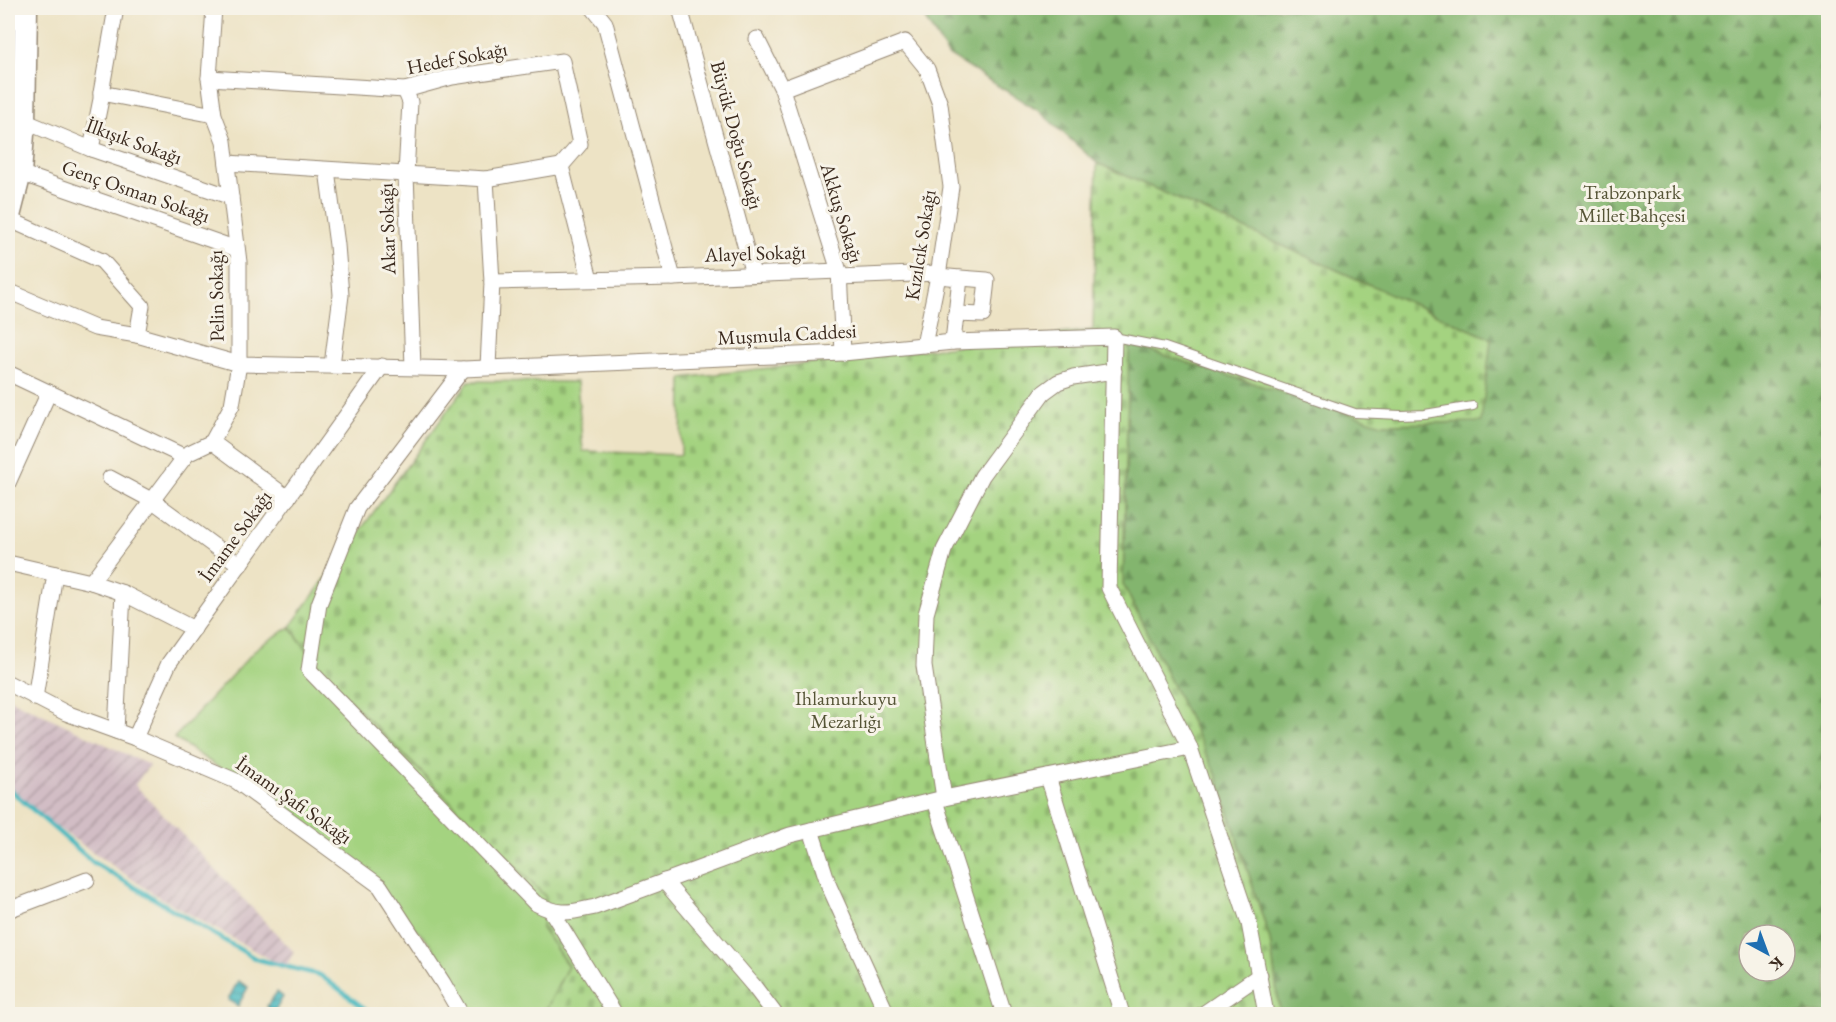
<svg xmlns="http://www.w3.org/2000/svg" width="1836" height="1022" viewBox="0 0 1836 1022" font-family="'EB Garamond',serif">
<style>
.industrial{fill:url(#industrial-furrows)}
.green{fill:#a4d380;stroke:#707e4f;stroke-width:1.5}
.forest{fill:url(#forest-firs);stroke:#5f7046;stroke-width:1.5;fill-rule:evenodd}
.cemetery{fill:url(#cemetery-stones);stroke:#707e4f;stroke-width:1.5}
.water{fill:url(#water-rules);stroke:#42726f;stroke-width:1.5}
.lines{fill:none;stroke-linecap:round;stroke-linejoin:round}
.stream{stroke:#4ab9c0;stroke-width:4.5}
.lane-casing{stroke:#948672;stroke-width:10}
.street-casing{stroke:#948672;stroke-width:17}
.secondary-casing{stroke:#948672;stroke-width:25}
.lane{stroke:#fff;stroke-width:8}
.street{stroke:#fff;stroke-width:15}
.secondary{stroke:#fff;stroke-width:22}
.labels{text-anchor:middle;stroke-width:6;stroke-linejoin:round;paint-order:stroke}
.street-label{font-size:20px;fill:#3b2a1e;stroke:#f7f3e8}
.park-label{font-size:20px;fill:#555436;stroke:#f7f3e8}
</style>
<defs>
<pattern id="industrial-furrows" width="10" height="10" patternUnits="userSpaceOnUse" patternTransform="scale(1.5)"><rect width="10" height="10" fill="#d2bdc5"/><path d="M-1 1l2-2M0 10L10 0M9 11l2-2" fill="none" stroke="#ac9a9f"/></pattern>
<pattern id="forest-firs" width="22" height="20" patternUnits="userSpaceOnUse" patternTransform="scale(1.5)"><rect width="22" height="20" fill="#83b56e"/><path d="M5 1l3.5 6h-7zM16 11l3.5 6h-7z" fill="#6c935a"/></pattern>
<pattern id="cemetery-stones" width="16" height="16" patternUnits="userSpaceOnUse" patternTransform="scale(1.5)"><rect width="16" height="16" fill="#a4d380"/><path d="M2 7V4a2 2 0 0 1 4 0v3zM10 15v-3a2 2 0 0 1 4 0v3z" fill="#8eb56e"/></pattern>
<pattern id="water-rules" width="6" height="5" patternUnits="userSpaceOnUse" patternTransform="scale(1.5)"><rect width="6" height="5" fill="#4ab9c0"/><path d="M0 2.5h6" fill="none" stroke="#3f979b"/></pattern>
</defs>
<rect width="100%" height="100%" fill="#f7f3e8"/>
<filter id="ink" filterUnits="userSpaceOnUse"><feTurbulence type="fractalNoise" baseFrequency=".0167" numOctaves="2"/><feDisplacementMap in="SourceGraphic" scale="12" xChannelSelector="R" yChannelSelector="G"/><feConvolveMatrix kernelMatrix="1 2 1 2 8 2 1 2 1" color-interpolation-filters="sRGB"/></filter>
<filter id="wash" filterUnits="userSpaceOnUse"><feTurbulence type="fractalNoise" baseFrequency=".008" numOctaves="4" result="noise"/><feDisplacementMap in="SourceGraphic" scale="24" xChannelSelector="R" yChannelSelector="G"/><feGaussianBlur stdDeviation="1.35" result="paint"/><feColorMatrix in="noise" values="0 0 0 0 0 0 0 0 0 0 0 0 0 0 0 0 0 1.4 0 .05"/><feComposite in="paint" operator="in"/></filter>
<g filter="url(#wash)">
<rect width="100%" height="100%" fill="#ede3c5"/>
<path class="industrial" d="M 8,698 L 149,765 L 135,785 L 294,952 L 285,968 L 154,894 L 27,807 L 8,783 Z"/>
<path class="green" d="M 290,627 L 332,683 L 546,897 L 542,928 L 568,966 L 544,1014 L 467,1014 L 431,944 L 300,821 L 174,738 L 258,647 Z"/>
<path class="forest" d="M 918,8 L 1828,8 L 1828,1014 L 1280,1014 L 1270,940 L 1217,776 L 1123,584 L 1129,344 L 1383,424 L 1480,422 L 1491,339 L 1097,163 L 1039,111 L 948,55 ZM 1749,935 L 1785,935 L 1785,971 L 1749,971 Z"/>
<path class="cemetery" d="M 1097,163 L 1491,339 L 1481,422 L 1382,424 L 1129,344 L 1123,584 L 1217,776 L 1270,940 L 1280,1014 L 544,1014 L 568,966 L 542,928 L 546,897 L 332,683 L 290,627 L 469,381 L 577,382 L 583,451 L 681,455 L 682,378 L 1093,330 Z"/>
<g class="water">
<path d="M 238,981 L 248,987 L 238,1006 L 228,1000 Z"/>
<path d="M 277,992 L 283,997 L 275,1011 L 270,1011 L 267,1006 Z"/>
</g>
<g class="lines">
<path class="stream" d="M 8,788 L 94,863 L 256,959 L 320,975 L 372,1014"/>
</g>
</g>
<g filter="url(#ink)">
<g class="lines">
<defs>
<path id="lane" d="M 1114,337 L 1165,347 L 1355,413 L 1401,415 L 1425,414 L 1473,406"/>
<g id="street">
<path d="M 214,8 L 209,78 L 214,115 L 224,141 L 239,262 L 239,364 L 463,369 L 843,353 L 953,342 L 1114,337 L 1109,588 L 1190,748 L 1249,923 L 1266,1014"/>
<path d="M 680,8 L 753,274"/>
<path d="M 757,39 L 782,89 L 839,271 L 843,353"/>
<path d="M 209,78 L 405,90 L 452,77 L 562,61 L 580,144 L 561,166 L 590,279"/>
<path d="M 782,89 L 905,42 L 927,69 L 940,104 L 951,187 L 938,276 L 924,345"/>
<path d="M 405,90 L 410,102 L 406,174 L 413,367"/>
<path d="M 101,93 L 214,115"/>
<path d="M 24,121 L 91,149 L 231,197"/>
<path d="M 91,149 L 101,99 L 101,93 L 116,8"/>
<path d="M 227,163 L 486,179 L 492,282 L 673,278 L 605,23 L 593,8"/>
<path d="M 327,170 L 337,245 L 341,295 L 332,365"/>
<path d="M 20,173 L 237,249"/>
<path d="M 486,179 L 561,166"/>
<path d="M 8,219 L 102,261 L 142,306 L 137,335"/>
<path d="M 938,276 L 960,278 L 953,342"/>
<path d="M 839,277 L 938,273"/>
<path d="M 673,278 L 839,271"/>
<path d="M 8,291 L 95,328 L 137,335 L 239,364 L 232,405 L 212,442 L 187,454 L 91,582 L 123,593 L 116,731"/>
<path d="M 956,314 L 983,315 L 987,280 L 960,278"/>
<path d="M 488,367 L 492,282"/>
<path d="M 463,369 L 357,508 L 319,604 L 309,670 L 535,903 C 560,916 568,913 595,907 L 790,835 L 944,798 L 1190,748"/>
<path d="M 8,373 L 185,457"/>
<path d="M 212,442 L 288,498"/>
<path d="M 110,478 L 153,501 L 240,565"/>
<path d="M 8,483 L 49,392"/>
<path d="M 8,563 L 91,582"/>
<path d="M 123,593 L 194,629"/>
<path d="M 8,683 L 66,713 L 135,738 L 236,781 L 380,886 L 443,983 L 461,1014"/>
<path d="M 35,698 L 55,574"/>
<path d="M 135,738 L 169,663 L 382,366"/>
<path d="M 1048,777 L 1122,1014"/>
<path d="M 944,798 L 924,666 L 926,614 L 944,550 L 982,476 L 1043,393 L 1058,382 L 1073,377 L 1114,371"/>
<path d="M 935,801 L 1004,1014"/>
<path d="M 811,830 L 829,886 L 887,1014"/>
<path d="M 664,881 L 753,985 L 775,1014"/>
<path d="M 8,910 L 87,880"/>
<path d="M 552,912 L 615,1014"/>
<path d="M 1203,1014 L 1260,975"/>
</g>
<path id="secondary" d="M 8,220 L 20,173 L 24,121 L 26,8"/>
</defs>
<use href="#lane" class="lane-casing"/>
<use href="#street" class="street-casing"/>
<use href="#secondary" class="secondary-casing"/>
<use href="#lane" class="lane"/>
<use href="#street" class="street"/>
<use href="#secondary" class="secondary"/>
</g>
</g>
<g class="labels">
<g class="street-label">
<text transform="translate(457 58) rotate(-11)" y="7">Hedef Sokağı</text>
<text transform="translate(737 135) rotate(75)" y="7">Büyük Doğu Sokağı</text>
<text transform="translate(134 141) rotate(20)" y="7">İlkışık Sokağı</text>
<text transform="translate(136 191) rotate(19)" y="7">Genç Osman Sokağı</text>
<text transform="translate(842 213) rotate(73)" y="7">Akkuş Sokağı</text>
<text transform="translate(387 229) rotate(-92)" y="7">Akar Sokağı</text>
<text transform="translate(920 245) rotate(-81)" y="7">Kızılcık Sokağı</text>
<text transform="translate(755 253) rotate(-2)" y="7">Alayel Sokağı</text>
<text transform="translate(216 296) rotate(-91)" y="7">Pelin Sokağı</text>
<text transform="translate(787 334) rotate(-3)" y="7">Muşmula Caddesi</text>
<text transform="translate(235 536) rotate(-54)" y="7">İmame Sokağı</text>
<text transform="translate(294 800) rotate(35)" y="7">İmamı Şafi Sokağı</text>
</g>
<g class="park-label">
<text x="1632" y="199">Trabzonpark<tspan x="1632" dy="23">Millet Bahçesi</tspan></text>
<text x="846" y="705">Ihlamurkuyu<tspan x="846" dy="23">Mezarlığı</tspan></text>
</g>
</g>
<rect width="1836" height="1022" fill="none" stroke="#f7f3e8" stroke-width="30"/>
<g transform="translate(1767 953) rotate(139)"><circle r="28" fill="#f7f3e8" stroke="#aca397" stroke-width="1.5"/>
<path d="M0-4.5L10 22L0 15L-10 22Z" fill="#1f6fb2"/>
<text y="-9" font-size="16" font-weight="bold" text-anchor="middle" fill="#3b2a1e">K</text>
</g>
</svg>
